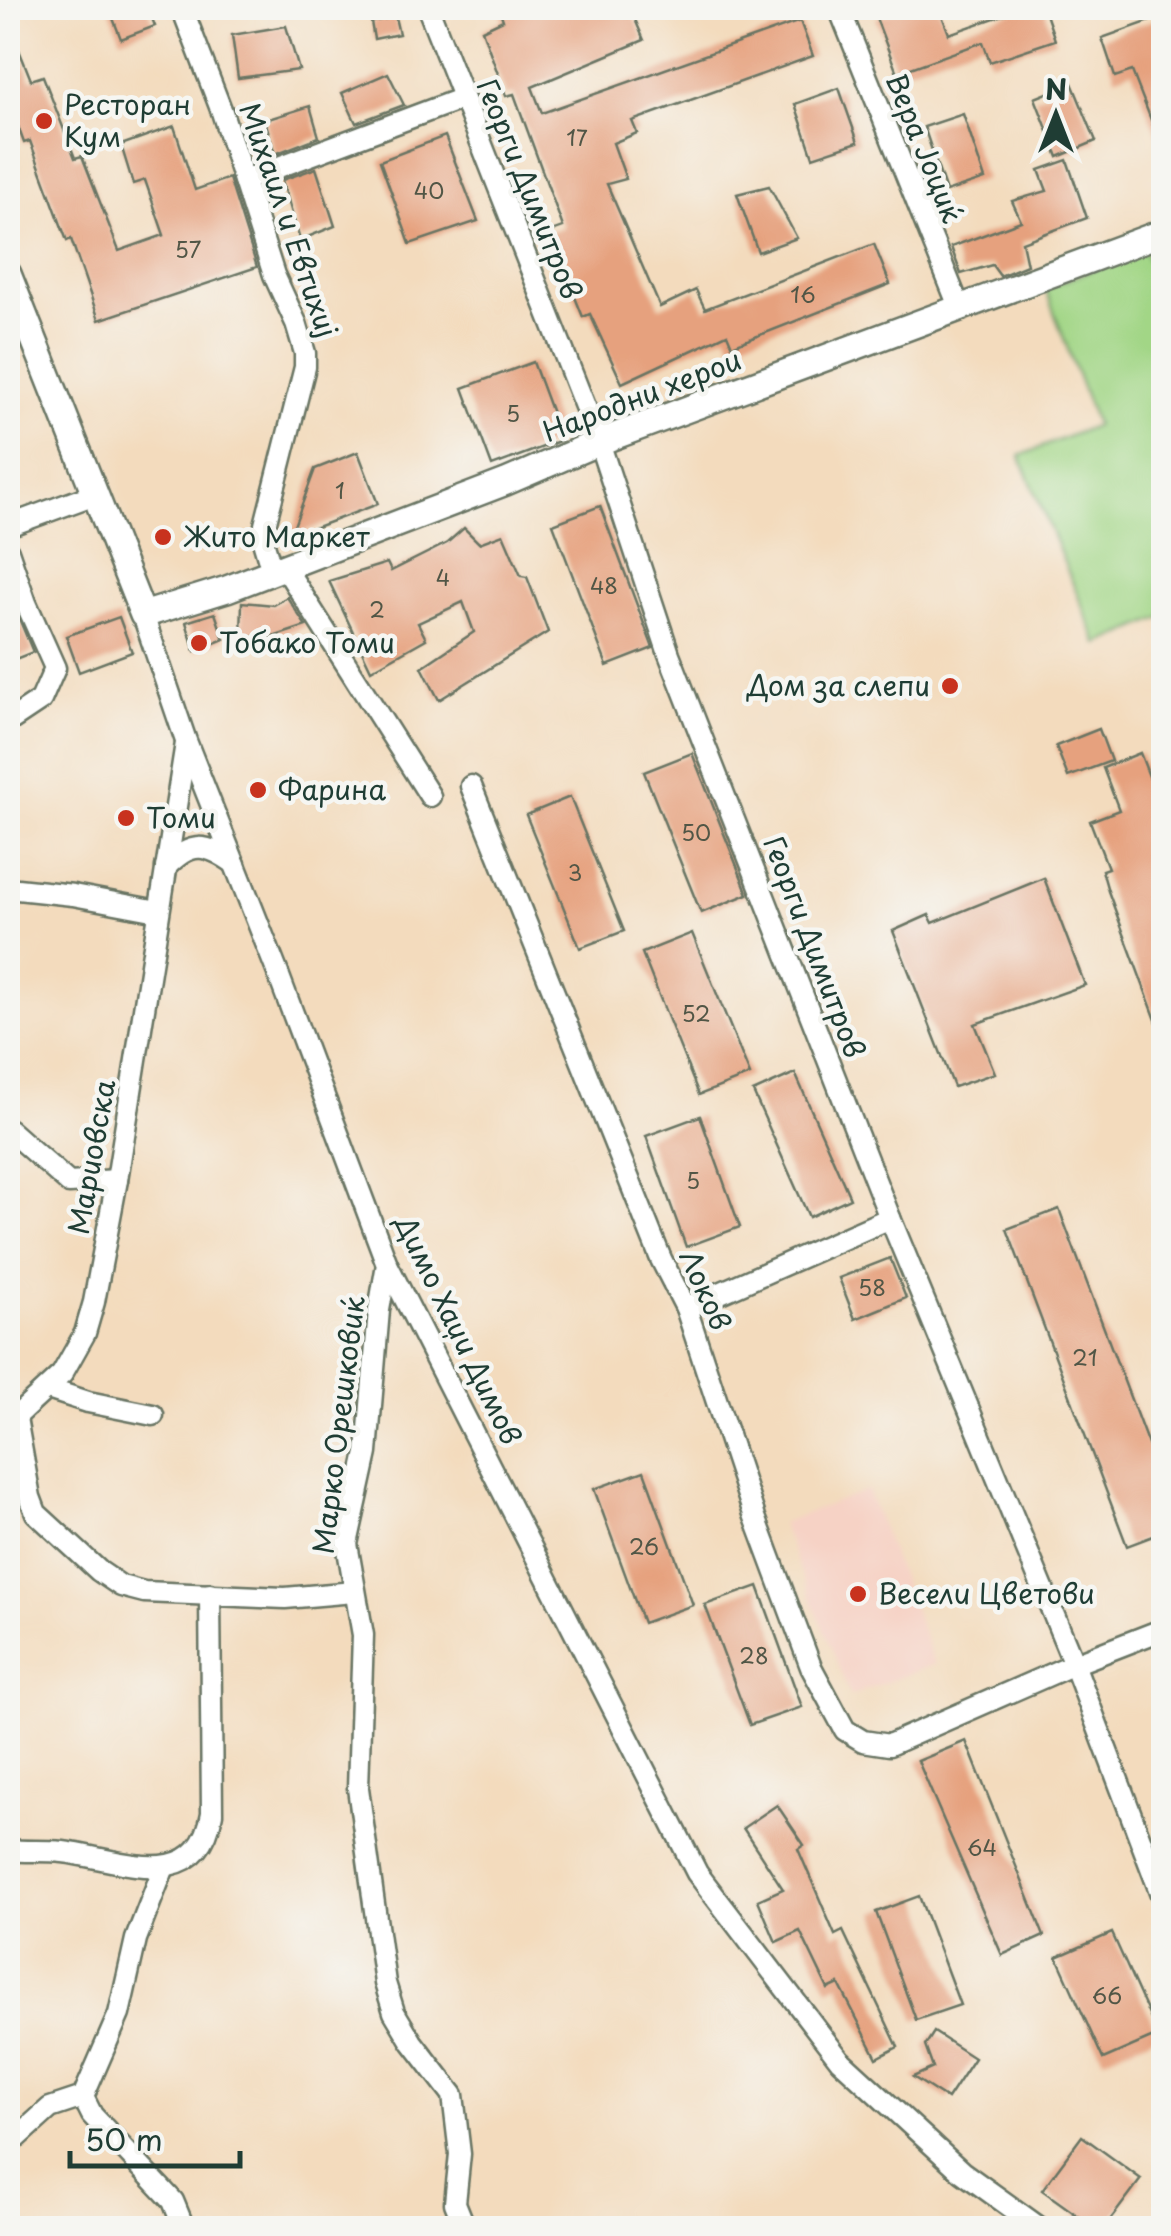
<svg xmlns="http://www.w3.org/2000/svg" width="1171" height="2236" viewBox="0 0 1171 2236" font-family="'Playpen Sans',sans-serif">
<style>
.built{fill:#f6d2c5}
.green{fill:#a2d686;stroke:#608a5d;stroke-width:2.5}
.building{fill:#e6a17e}
.lines{fill:none;stroke-linecap:round;stroke-linejoin:round}
.minor-casing{stroke:#697464;stroke-width:25}
.tertiary-casing{stroke:#697464;stroke-width:30}
.minor{stroke:#fff;stroke-width:20}
.tertiary{stroke:#fff;stroke-width:25}
.poi-dot{fill:#c8321e;stroke:#f6f6f2;stroke-width:4}
.labels{text-anchor:middle;stroke-width:9;stroke-linejoin:round;paint-order:stroke}
.number-label{font-size:22px;fill:#515646}
.poi-label{font-size:28px;fill:#1f3d34;stroke:#f6f6f2;text-anchor:start}
.street-label{font-size:28px;fill:#1f3d34;stroke:#f6f6f2}
</style>
<rect width="100%" height="100%" fill="#f6f6f2"/>
<filter id="ink" filterUnits="userSpaceOnUse"><feTurbulence type="fractalNoise" baseFrequency=".01" numOctaves="2"/><feDisplacementMap in="SourceGraphic" scale="20" xChannelSelector="R" yChannelSelector="G"/><feConvolveMatrix kernelMatrix="1 2 1 2 8 2 1 2 1" color-interpolation-filters="sRGB"/></filter>
<filter id="wash" filterUnits="userSpaceOnUse"><feTurbulence type="fractalNoise" baseFrequency=".0048" numOctaves="4" result="noise"/><feDisplacementMap in="SourceGraphic" scale="40" xChannelSelector="R" yChannelSelector="G"/><feGaussianBlur stdDeviation="2.25" result="paint"/><feColorMatrix in="noise" values="0 0 0 0 0 0 0 0 0 0 0 0 0 0 0 0 0 1.4 0 .05"/><feComposite in="paint" operator="in"/></filter>
<g filter="url(#wash)">
<rect width="100%" height="100%" fill="#f3dbbd"/>
<path class="built" d="M 867,1490 L 935,1664 L 850,1696 L 781,1523 Z"/>
<path class="green" d="M 1144,250 L 1163,299 L 1163,617 L 1098,644 L 1020,456 L 1096,425 L 1045,288 Z"/>
<g id="blocks">
<g class="building">
<path d="M 109,8 L 148,8 L 155,26 L 121,39 Z"/>
<path d="M 499,8 L 630,8 L 644,40 L 532,87 L 542,113 L 800,21 L 813,56 L 632,121 L 637,133 L 613,143 L 626,179 L 607,184 L 660,307 L 696,290 L 705,309 L 874,244 L 890,284 L 732,346 L 727,334 L 622,383 L 590,314 L 583,317 L 549,232 L 563,227 L 514,94 L 506,96 L 482,30 L 503,20 Z"/>
<path d="M 905,8 L 939,8 L 949,34 L 1023,8 L 1044,8 L 1055,40 L 990,62 L 983,42 L 897,73 L 876,18 Z"/>
<path d="M 1164,16 L 1164,148 L 1162,148 L 1132,71 L 1115,77 L 1102,38 Z"/>
<path d="M 395,17 L 399,34 L 374,39 L 371,22 Z"/>
<path d="M 8,22 L 31,80 L 43,76 L 75,158 L 82,156 L 119,251 L 164,235 L 145,180 L 133,184 L 121,145 L 174,126 L 195,190 L 229,178 L 257,267 L 99,320 L 71,239 L 67,241 L 30,141 L 24,143 L 8,99 Z"/>
<path d="M 286,26 L 299,70 L 238,78 L 232,35 Z"/>
<path d="M 388,73 L 404,105 L 356,123 L 342,93 Z"/>
<path d="M 1072,83 L 1096,141 L 1058,157 L 1035,98 Z"/>
<path d="M 839,88 L 858,142 L 813,157 L 795,104 Z"/>
<path d="M 310,106 L 319,137 L 275,154 L 265,120 Z"/>
<path d="M 963,114 L 985,179 L 946,192 L 924,127 Z"/>
<path d="M 445,136 L 478,221 L 410,244 L 380,161 Z"/>
<path d="M 1067,160 L 1087,218 L 1022,242 L 1027,265 L 1000,276 L 992,265 L 961,274 L 951,247 L 1021,221 L 1012,201 L 1047,191 L 1039,170 Z"/>
<path d="M 316,168 L 335,226 L 300,240 L 282,180 Z"/>
<path d="M 769,186 L 797,238 L 758,252 L 737,194 Z"/>
<path d="M 533,362 L 562,440 L 492,466 L 463,388 Z"/>
<path d="M 358,452 L 378,504 L 290,537 L 315,469 Z"/>
<path d="M 600,506 L 653,648 L 607,666 L 553,524 Z"/>
<path d="M 464,528 L 479,543 L 503,534 L 521,576 L 527,577 L 548,632 L 439,700 L 422,667 L 474,632 L 463,602 L 418,623 L 426,639 L 371,670 L 329,581 L 387,563 L 391,571 L 447,543 Z"/>
<path d="M 8,592 L 33,652 L 8,662 Z"/>
<path d="M 287,597 L 306,626 L 270,638 L 241,636 L 242,602 L 274,605 Z"/>
<path d="M 215,613 L 224,639 L 195,651 L 186,622 Z"/>
<path d="M 119,617 L 132,652 L 79,672 L 66,636 Z"/>
<path d="M 1099,729 L 1111,761 L 1068,777 L 1056,746 Z"/>
<path d="M 692,753 L 748,894 L 701,913 L 644,772 Z"/>
<path d="M 1140,753 L 1164,815 L 1162,1036 L 1108,891 L 1102,870 L 1108,868 L 1090,821 L 1119,810 L 1103,768 Z"/>
<path d="M 570,797 L 624,931 L 580,948 L 526,815 Z"/>
<path d="M 1044,878 L 1085,985 L 975,1024 L 995,1073 L 954,1087 L 893,931 L 929,915 L 933,923 Z"/>
<path d="M 692,933 L 750,1075 L 699,1095 L 642,953 Z"/>
<path d="M 795,1073 L 850,1198 L 809,1217 L 753,1092 Z"/>
<path d="M 700,1116 L 740,1227 L 686,1247 L 646,1136 Z"/>
<path d="M 1059,1209 L 1164,1487 L 1164,1532 L 1127,1546 L 1007,1229 Z"/>
<path d="M 890,1258 L 906,1298 L 855,1319 L 839,1278 Z"/>
<path d="M 644,1471 L 693,1605 L 643,1623 L 594,1489 Z"/>
<path d="M 758,1586 L 802,1707 L 750,1725 L 705,1605 Z"/>
<path d="M 966,1741 L 1044,1936 L 1002,1955 L 918,1761 Z"/>
<path d="M 777,1805 L 804,1845 L 798,1849 L 835,1935 L 843,1931 L 898,2047 L 877,2058 L 839,1984 L 828,1989 L 800,1931 L 776,1942 L 758,1900 L 783,1889 L 743,1828 Z"/>
<path d="M 919,1896 L 960,2005 L 916,2020 L 876,1912 Z"/>
<path d="M 1112,1933 L 1158,2035 L 1103,2059 L 1057,1957 Z"/>
<path d="M 934,2032 L 974,2058 L 947,2099 L 913,2077 L 933,2068 L 925,2046 Z"/>
<path d="M 1082,2136 L 1141,2179 L 1104,2228 L 1095,2228 L 1042,2190 Z"/>
</g>
</g>
</g>
<g filter="url(#ink)">
<use href="#blocks" fill-opacity="0" stroke="#697464" stroke-width="2.5"/>
<g class="lines">
<defs>
<g id="minor">
<path d="M 182,8 L 222,112 L 274,275 L 296,323 L 305,353 L 305,367 L 265,525 L 264,544 L 272,571"/>
<path d="M 428,8 L 599,442 L 669,654 L 890,1218 L 1074,1664 L 1164,1902"/>
<path d="M 839,8 L 960,309"/>
<path d="M 244,180 L 463,98"/>
<path d="M 8,526 L 95,494"/>
<path d="M 8,551 L 26,603 L 55,668 L 41,700 L 8,722"/>
<path d="M 284,566 L 430,796"/>
<path d="M 143,615 L 186,741 L 277,971 L 387,1264 L 697,1873 L 840,2060 L 962,2172 L 1040,2228"/>
<path d="M 471,786 L 661,1259 L 686,1308 L 755,1517 L 811,1667 L 845,1730 L 863,1741 L 889,1745 L 1074,1664 L 1164,1629"/>
<path d="M 166,867 C 191,841 206,843 235,864"/>
<path d="M 8,888 L 73,895 L 158,911"/>
<path d="M 8,1129 L 69,1183 L 117,1180"/>
<path d="M 387,1264 L 379,1310 L 367,1453 L 347,1544 L 363,1635 L 358,1788 L 385,1983 L 394,2012 L 412,2042 L 453,2095 L 460,2154 L 455,2203 L 465,2228"/>
<path d="M 686,1308 L 890,1218"/>
<path d="M 1164,1357 L 1164,1360"/>
<path d="M 48,1389 L 88,1402 L 153,1415"/>
<path d="M 16,1418 L 30,1497 L 36,1513 L 99,1571 L 121,1586 L 144,1592 L 285,1598 L 354,1592"/>
<path d="M 8,1424 L 62,1374 L 85,1333 L 94,1302 L 117,1180 L 186,743"/>
<path d="M 8,1491 L 24,1467"/>
<path d="M 8,1850 C 26,1852 44,1850 63,1852 C 118,1858 198,1897 212,1813 L 210,1594"/>
<path d="M 83,2097 L 92,2115 L 173,2201 L 184,2228"/>
<path d="M 8,2146 L 50,2108 L 83,2097 L 119,2014 L 136,1939 L 164,1867"/>
</g>
<path id="tertiary" d="M 8,274 L 143,615 L 227,589 L 506,482 L 599,442 L 1164,232"/>
</defs>
<use href="#minor" class="minor-casing"/>
<use href="#tertiary" class="tertiary-casing"/>
<use href="#minor" class="minor"/>
<use href="#tertiary" class="tertiary"/>
</g>
</g>
<g class="poi-dot">
<circle cx="44" cy="121" r="10"/>
<circle cx="163" cy="537" r="10"/>
<circle cx="199" cy="643" r="10"/>
<circle cx="950" cy="686" r="10"/>
<circle cx="258" cy="790" r="10"/>
<circle cx="126" cy="818" r="10"/>
<circle cx="858" cy="1594" r="10"/>
</g>
<g class="labels">
<g class="number-label">
<text x="577" y="146">17</text>
<text x="429" y="199">40</text>
<text x="188" y="258">57</text>
<text x="803" y="303">16</text>
<text x="513" y="422">5</text>
<text x="340" y="499">1</text>
<text x="443" y="586">4</text>
<text x="604" y="594">48</text>
<text x="377" y="618">2</text>
<text x="696" y="841">50</text>
<text x="575" y="881">3</text>
<text x="696" y="1022">52</text>
<text x="693" y="1189">5</text>
<text x="872" y="1296">58</text>
<text x="1085" y="1366">21</text>
<text x="644" y="1555">26</text>
<text x="754" y="1664">28</text>
<text x="982" y="1856">64</text>
<text x="1107" y="2004">66</text>
</g>
<g class="poi-label">
<text x="64" y="115">Ресторан<tspan x="64" dy="32">Кум</tspan></text>
<text x="183" y="547">Жито Маркет</text>
<text x="219" y="653">Тобако Томи</text>
<text x="930" y="696" text-anchor="end">Дом за слепи</text>
<text x="278" y="800">Фарина</text>
<text x="146" y="828">Томи</text>
<text x="878" y="1604">Весели Цветови</text>
</g>
<g class="street-label">
<text transform="translate(924 148) rotate(68)" y="10">Вера Јоциќ</text>
<text transform="translate(529 189) rotate(68)" y="10">Георги Димитров</text>
<text transform="translate(288 220) rotate(71)" y="10">Михаил и Евтихиј</text>
<text transform="translate(642 396) rotate(-21)" y="10">Народни херои</text>
<text transform="translate(814 947) rotate(69)" y="10">Георги Димитров</text>
<text transform="translate(92 1157) rotate(-80)" y="10">Мариовска</text>
<text transform="translate(705 1290) rotate(66)" y="10">Локов</text>
<text transform="translate(458 1330) rotate(64)" y="10">Димо Хаџи Димов</text>
<text transform="translate(339 1425) rotate(-83)" y="10">Марко Орешковиќ</text>
</g>
</g>
<rect width="1171" height="2236" fill="none" stroke="#f6f6f2" stroke-width="40"/>
<g transform="translate(1056 115)" stroke="#f6f6f2" stroke-width="8" paint-order="stroke">
<path d="M0-8L18 38L0 25L-18 38Z" fill="#1f3d34"/>
<text y="-15" font-size="28" font-weight="bold" text-anchor="middle" fill="#1f3d34">N</text>
</g>
<path d="M70 2151v15h170v-15" fill="none" stroke="#1f3d34" stroke-width="5"/>
<text x="85" y="2151" font-size="30" fill="#1f3d34" stroke="#f6f6f2" stroke-width="8" paint-order="stroke">50 m</text>
</svg>
